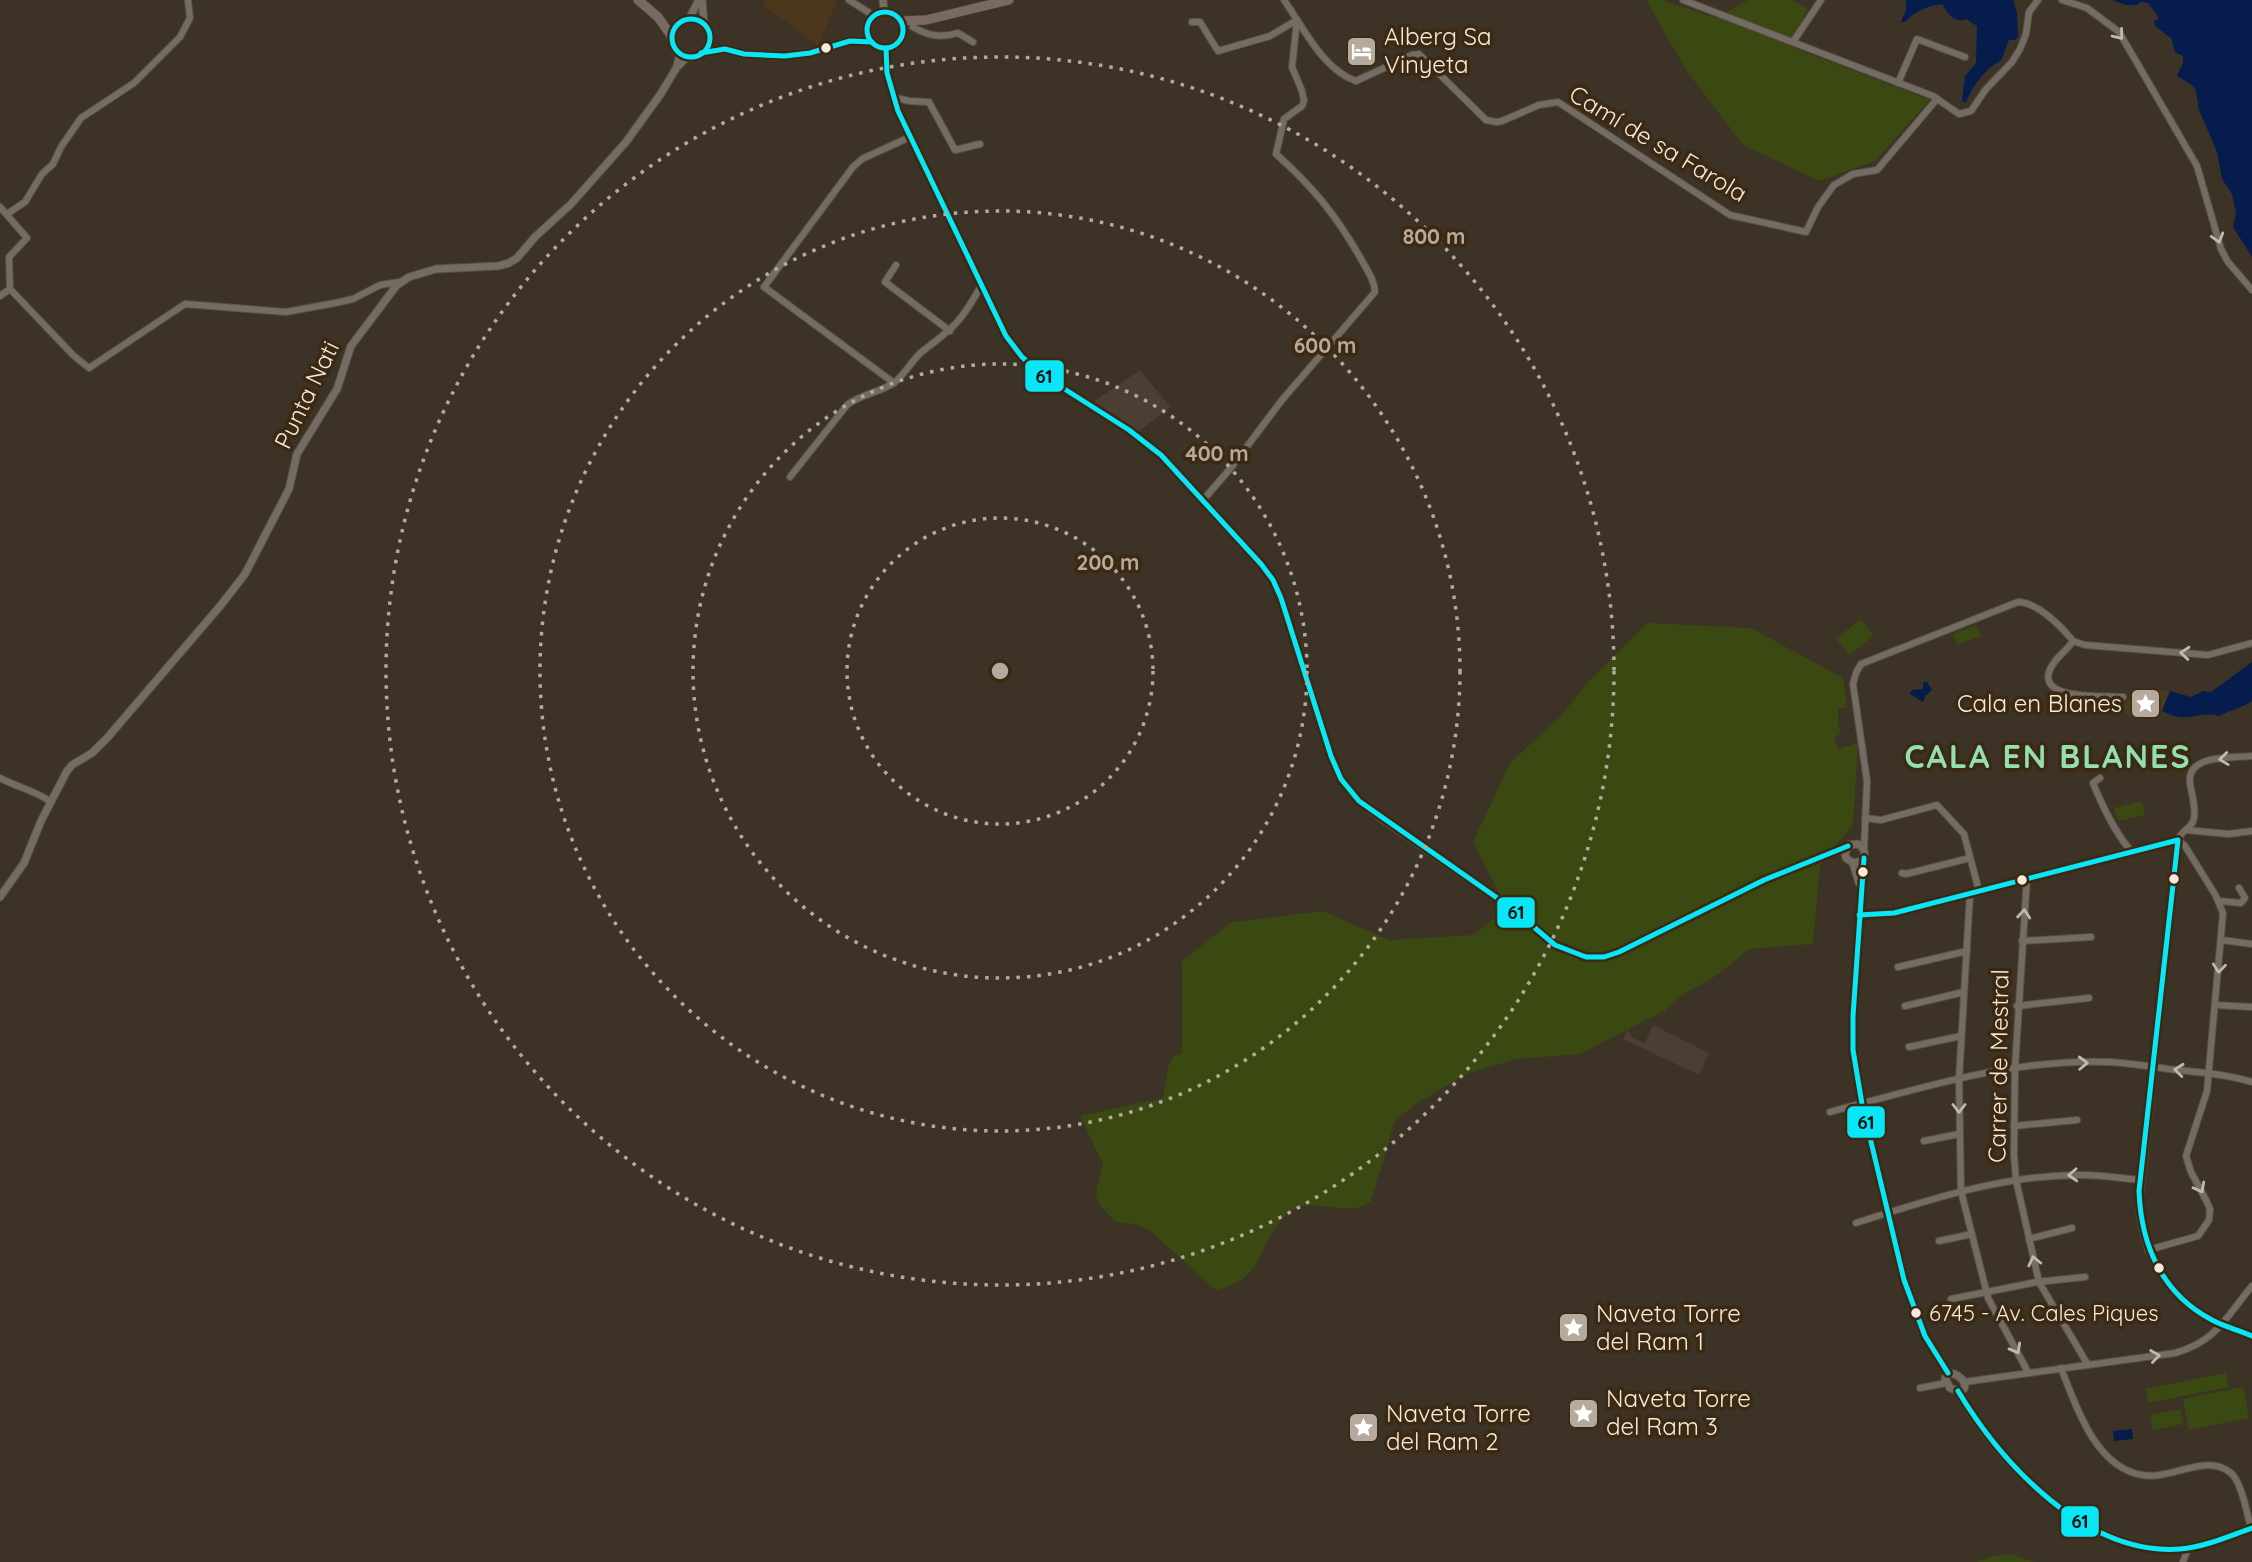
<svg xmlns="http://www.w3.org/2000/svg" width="2252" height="1562" viewBox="0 0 2252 1562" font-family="Quicksand,sans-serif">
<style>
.built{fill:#4c361c}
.industrial{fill:#4c3e32}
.green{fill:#3a4911}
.sand{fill:#463c1f}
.water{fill:#051c4d}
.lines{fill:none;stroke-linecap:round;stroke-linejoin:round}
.minor-casing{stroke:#585045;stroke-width:8}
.tertiary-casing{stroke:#585045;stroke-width:9}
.primary-casing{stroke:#585045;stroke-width:10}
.minor{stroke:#746c63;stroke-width:6}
.tertiary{stroke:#746c63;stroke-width:7}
.primary{stroke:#786a62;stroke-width:9}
.bus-1-casing{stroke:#3b2912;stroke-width:10}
.bus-1{stroke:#07e7f7;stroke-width:5}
.oneway{stroke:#c2b8ac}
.ring{fill:none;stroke:#b5aa9d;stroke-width:3.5;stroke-dasharray:3.5 7}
.bus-dot{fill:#f6eadd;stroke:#3b2912;stroke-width:2.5}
.labels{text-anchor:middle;stroke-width:7;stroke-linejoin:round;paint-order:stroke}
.bus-label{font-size:22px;fill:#f6eadd;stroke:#3b2912;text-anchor:start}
.poi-label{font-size:24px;fill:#f6eadd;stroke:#3b2912;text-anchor:start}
.street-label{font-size:24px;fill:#f6eadd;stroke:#3b2912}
.district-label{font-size:32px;font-weight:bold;letter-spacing:2px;fill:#94dfb1;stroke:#3b2912}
.centre{fill:#b5aa9d;stroke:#3b2912;stroke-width:3.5}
.ring-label{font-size:21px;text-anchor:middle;font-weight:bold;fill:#b5aa9d;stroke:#3b2912;stroke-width:7;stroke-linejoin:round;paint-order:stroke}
.line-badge{stroke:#3b2912;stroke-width:2.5}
.pale-badge-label{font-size:19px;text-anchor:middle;font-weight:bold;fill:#111}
</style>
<rect width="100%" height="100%" fill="#3c3226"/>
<path class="built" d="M 765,0 L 838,0 L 818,45 L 762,5 Z"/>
<g class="industrial">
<path d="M 1140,370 L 1170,407 L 1138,432 L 1093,402 Z"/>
<path d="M 1653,1025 L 1709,1053 L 1699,1075 L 1623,1039 L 1628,1029 L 1632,1038 L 1645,1043 Z"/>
</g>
<g class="green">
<path d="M 1646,0 L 1662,0 L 1716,18 L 1748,0 L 1792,0 L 1808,9 L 1789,46 L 1930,100 L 1875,161 L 1819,181 L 1743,145 L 1686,70 Z"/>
<path d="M 1861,619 L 1874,635 L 1850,655 L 1836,639 Z"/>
<path d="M 1647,623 L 1751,628 L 1843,678 L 1847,707 L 1838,709 L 1838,725 L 1841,730 L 1839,735 L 1834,738 L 1838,749 L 1858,743 L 1853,825 L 1820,865 L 1813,944 L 1749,949 L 1719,974 L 1684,994 L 1664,1011 L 1580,1054 L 1517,1059 L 1469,1073 L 1417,1103 L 1395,1121 L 1371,1201 C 1347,1221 1312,1192 1287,1214 C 1256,1243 1268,1278 1216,1290 L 1149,1230 L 1135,1224 L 1116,1222 C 1091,1198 1094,1198 1103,1164 L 1080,1116 L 1163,1098 L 1169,1064 L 1174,1055 L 1181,1054 L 1182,1048 L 1182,961 L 1232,922 L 1323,911 L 1389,940 L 1473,935 L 1507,908 L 1473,842 L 1510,763 L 1560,717 L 1588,682 Z"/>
<path d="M 1976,625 L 1981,636 L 1957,645 L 1953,634 Z"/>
<path d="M 2141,801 L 2145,815 L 2118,821 L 2114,808 Z"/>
<path d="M 2226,1373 L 2229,1387 L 2148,1403 L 2145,1389 Z"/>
<path d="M 2243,1387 L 2249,1418 L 2189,1430 L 2183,1399 Z"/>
<path d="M 2180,1409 L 2183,1424 L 2153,1430 L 2150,1415 Z"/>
<path d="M 2010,1554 L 2034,1562 L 1976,1562 L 1992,1556 Z"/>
</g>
<path class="sand" d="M 2158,690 L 2170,691 L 2162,711 L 2137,719 L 2126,714 L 2122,706 L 2136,696 Z"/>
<g class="water">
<path d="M 1906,0 L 2013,0 L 2017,13 L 2018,37 L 2015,40 L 2009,40 L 2001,61 C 1986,67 1972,87 1966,103 L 1962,101 L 1965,76 L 1976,63 L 1977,26 L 1966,19 C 1955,24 1947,13 1942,4 C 1927,6 1915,11 1905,22 L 1901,22 L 1906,10 Z"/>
<path d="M 2112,0 L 2252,0 L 2252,257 L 2233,227 L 2236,213 L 2232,194 L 2222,179 L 2217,152 L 2199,110 L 2196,91 L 2192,85 L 2177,76 L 2183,63 L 2183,56 L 2175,52 L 2171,38 L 2155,26 L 2154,21 L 2158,19 L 2158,16 L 2148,3 L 2141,2 L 2137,5 L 2126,5 Z"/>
<path d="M 2252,662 L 2252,701 C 2242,708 2230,710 2219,716 C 2206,711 2192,719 2179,717 C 2173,716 2167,713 2162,711 L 2170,691 L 2191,697 L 2203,691 L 2211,692 Z"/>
<path d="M 1923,682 L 1927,682 L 1932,690 L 1926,695 L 1923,702 L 1910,694 L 1912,690 L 1923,689 Z"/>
<path d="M 2132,1429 L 2133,1439 L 2114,1441 L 2113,1431 Z"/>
</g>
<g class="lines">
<defs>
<g id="minor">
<path d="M 849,0 L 868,12 L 872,18"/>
<path d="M 1284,0 C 1303,27 1323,70 1356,81 L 1412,55 L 1419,54 L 1486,120 L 1496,122 L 1502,121 L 1539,105 L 1558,102 L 1730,215 L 1806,232 L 1818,207 L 1834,185 L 1853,174 L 1877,170 L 1937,99"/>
<path d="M 1683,0 L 1933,96 L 1959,114 L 1971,111 L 1986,89 L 2012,62 L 2020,49 L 2026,34 L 2029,12 L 2038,0"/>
<path d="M 2062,0 L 2087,8 L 2119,32 L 2197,166 L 2221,249 L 2228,262 L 2252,290"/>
<path d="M 1192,22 L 1200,22 L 1218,51 L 1270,36 L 1297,20"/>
<path d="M 913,27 C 928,36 941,38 958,33 L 973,42"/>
<path d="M 1793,42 L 1821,0"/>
<path d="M 1898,83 L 1917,39 L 1965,57"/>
<path d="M 893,97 L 909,101 L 929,102 L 955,150 L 980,144"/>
<path d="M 0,207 L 27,238 L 9,257 L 10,289"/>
<path d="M 7,214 L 25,202 L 42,174 L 53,164 L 61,147 L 81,118 L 134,83 L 180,37 L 190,18 L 188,0"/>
<path d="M 896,265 L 885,282 L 950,331"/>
<path d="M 0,296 L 10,289 L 73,355 L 89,368 L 185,304 L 286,312 L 335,303 L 353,299 L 380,285 L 400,282"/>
<path d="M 894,383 L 764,287 L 853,167 L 862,159 L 910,137"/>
<path d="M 790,477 L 847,405 C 861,394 882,392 895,382 C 906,373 913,358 924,350 C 955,327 962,320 981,286"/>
<path d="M 1203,500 L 1230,469 L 1282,400 L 1375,292 C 1374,278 1366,269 1360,257 C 1335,214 1313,187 1276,154 L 1284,119 L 1302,106 L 1304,101 L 1302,91 L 1292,67 L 1297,20"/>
<path d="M 2073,641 L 2085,645 L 2208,655 L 2252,643"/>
<path d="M 2073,641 C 2066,652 2053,659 2049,672 C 2040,701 2107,695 2123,697"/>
<path d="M 2252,756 C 2231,758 2186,754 2190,784 C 2192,795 2196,808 2194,818 C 2193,828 2181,830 2178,840 L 2139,1206 C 2142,1253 2168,1299 2212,1319 C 2225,1326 2239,1330 2252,1336"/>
<path d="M 0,778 C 17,787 36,791 51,802"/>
<path d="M 2100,778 L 2093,783 C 2103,807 2114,831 2131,851"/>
<path d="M 1865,818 L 1881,820 L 1937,805 L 1964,834 L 1979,891"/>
<path d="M 2186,830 L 2229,834 L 2252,831"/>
<path d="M 1864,850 L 1867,781 L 1853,684 L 1856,673 L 1861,664 L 2018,602 C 2037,602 2061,626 2073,641"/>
<path d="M 1902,873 L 1906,874 L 1970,858"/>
<path d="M 2027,878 L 2015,1068 L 2014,1155 L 2016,1180 L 2039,1282 L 2088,1365"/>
<path d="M 1970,893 L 1959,1079 L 1961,1191 L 1988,1298 L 2028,1372"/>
<path d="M 2219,901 L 2241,903 L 2245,898 L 2239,888"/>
<path d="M 1859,915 L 1894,913 L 2178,840"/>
<path d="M 2222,940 L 2252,944"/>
<path d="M 2022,941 L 2091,937"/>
<path d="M 1898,967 L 1967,951"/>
<path d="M 2215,1005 L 2252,1007"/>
<path d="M 1905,1006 L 1964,992"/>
<path d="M 2017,1006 L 2089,998"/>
<path d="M 1909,1047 L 1961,1036"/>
<path d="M 1830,1112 C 1921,1088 2014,1058 2109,1062 C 2128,1063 2148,1066 2168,1069 C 2196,1072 2225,1074 2252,1082"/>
<path d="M 2014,1126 L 2077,1120"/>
<path d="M 1924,1141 L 1959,1134"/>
<path d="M 1856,1223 C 1928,1200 2000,1176 2076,1175 C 2098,1174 2119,1178 2141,1180"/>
<path d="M 2029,1239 L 2072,1228"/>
<path d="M 1939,1241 L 1972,1234"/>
<path d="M 2148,1250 L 2198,1236 L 2209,1220 L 2210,1209 L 2206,1200 L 2191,1172 L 2186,1156 L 2207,1091 L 2223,913 L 2216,896 L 2185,846 L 2178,840"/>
<path d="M 1951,1299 L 2037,1282 L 2085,1277"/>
<path d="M 2061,1368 C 2076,1406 2095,1467 2142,1475 C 2158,1478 2175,1471 2190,1468 C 2204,1464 2219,1463 2231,1473 C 2242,1483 2247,1514 2251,1528"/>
<path d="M 1964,1382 L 2175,1353 C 2217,1341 2226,1317 2252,1286"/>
<path d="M 1920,1388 L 1946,1383"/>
<path d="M 2183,1562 L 2188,1548"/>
</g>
<g id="tertiary">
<path d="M 702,0 L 704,25"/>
<path d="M 883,0 L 884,12"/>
<path d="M 689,19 L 699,0"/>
<path d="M 886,48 L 887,73 L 898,111 L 1006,336 L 1022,357 L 1044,376 L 1129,430 L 1161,455 L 1261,564 L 1273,580 L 1281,598 L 1331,756 L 1341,779 L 1359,801 L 1381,818 L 1510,907 L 1555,945 L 1572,953 L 1586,957 L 1604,957 L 1619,952 L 1764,880 L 1848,846"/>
<path d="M 677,66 L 680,53"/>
<path d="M 1864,858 L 1853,1016 L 1853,1050 L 1862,1104 L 1904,1280 L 1925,1336 L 1948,1373"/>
<path d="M 1853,863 L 1861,861 C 1867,855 1865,848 1858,844 L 1848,845 L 1845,854 L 1846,858 L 1853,863 L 1859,883"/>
<path d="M 0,897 L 24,863 L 41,821 L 67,771 L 72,765 L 92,753 L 108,737 L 221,605 L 245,574 L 289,489 L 297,454 L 337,389 L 351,346 L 397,285 L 409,277 L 436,269 L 498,266 L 509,263 L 517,258 L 535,237 L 571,204 L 626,142 L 660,95 L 677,67 L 688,56"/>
<path d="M 1948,1373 C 1956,1373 1963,1378 1965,1385 L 1964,1389 L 1958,1391 L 1950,1388 L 1945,1378 Z"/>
<path d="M 1958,1391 C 1995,1461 2085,1549 2169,1549 C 2198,1550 2225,1537 2252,1528"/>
</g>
<g id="primary">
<path d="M 638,0 L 658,17 L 672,37"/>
<circle cx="885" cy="30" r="18"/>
<circle cx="691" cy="38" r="19"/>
<path d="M 901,21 L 926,20 L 1009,0"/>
<path d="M 701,53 L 725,49 L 744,54 L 785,56 L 810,53 L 850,41 L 872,42"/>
</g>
</defs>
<use href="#minor" class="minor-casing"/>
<use href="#tertiary" class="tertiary-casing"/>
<use href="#primary" class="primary-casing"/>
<use href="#minor" class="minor"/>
<use href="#tertiary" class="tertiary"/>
<use href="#primary" class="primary"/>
<defs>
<g id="bus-1">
<circle cx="885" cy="30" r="18"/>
<circle cx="691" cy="38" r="19"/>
<path d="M 886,48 L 887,73 L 898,111 L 1006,336 L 1022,357 L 1044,376 L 1129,430 L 1161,455 L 1261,564 L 1273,580 L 1281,598 L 1331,756 L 1341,779 L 1359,801 L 1510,907 L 1555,945 L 1586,957 L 1604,957 L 1619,952 L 1764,880 L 1848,846"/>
<path d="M 701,53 L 725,49 L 744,54 L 785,56 L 810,53 L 850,41 L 872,42"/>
<path d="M 1864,858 L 1853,1016 L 1853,1050 L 1862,1104 L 1904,1280 L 1925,1336 L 1948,1373"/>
<path d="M 1859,915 L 1894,913 L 2178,840 L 2139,1191 C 2141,1245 2162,1294 2212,1320 C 2225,1327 2239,1330 2252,1336"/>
<path d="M 1958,1391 C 2002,1464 2086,1556 2180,1549 C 2205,1547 2229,1536 2252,1528"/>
</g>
</defs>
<use href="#bus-1" class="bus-1-casing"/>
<use href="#bus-1" class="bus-1"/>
</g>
<defs><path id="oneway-chevron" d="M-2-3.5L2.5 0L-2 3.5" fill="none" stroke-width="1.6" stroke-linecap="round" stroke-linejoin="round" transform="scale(1.75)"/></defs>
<g class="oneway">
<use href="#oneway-chevron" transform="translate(2119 35) rotate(51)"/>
<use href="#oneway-chevron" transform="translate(2218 238) rotate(73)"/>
<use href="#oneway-chevron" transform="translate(2185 653) rotate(-175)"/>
<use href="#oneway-chevron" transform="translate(2224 759) rotate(173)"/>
<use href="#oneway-chevron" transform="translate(2024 914) rotate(-85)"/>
<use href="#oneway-chevron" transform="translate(2219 968) rotate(96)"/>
<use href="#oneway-chevron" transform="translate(2083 1063) rotate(-2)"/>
<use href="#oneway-chevron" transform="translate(2179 1070) rotate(-174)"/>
<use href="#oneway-chevron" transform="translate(1959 1108) rotate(90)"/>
<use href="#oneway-chevron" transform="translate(2073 1175) rotate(177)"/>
<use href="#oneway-chevron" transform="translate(2200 1188) rotate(62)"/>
<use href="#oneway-chevron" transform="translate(2034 1261) rotate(-103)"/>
<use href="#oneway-chevron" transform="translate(2016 1349) rotate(61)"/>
<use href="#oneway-chevron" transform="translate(2155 1356) rotate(-8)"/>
</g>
<g class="ring">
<circle cx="1000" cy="671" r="153"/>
<circle cx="1000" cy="671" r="307"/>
<circle cx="1000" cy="671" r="460"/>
<circle cx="1000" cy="671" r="614"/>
</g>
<defs>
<symbol id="hotel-square" viewBox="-11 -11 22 22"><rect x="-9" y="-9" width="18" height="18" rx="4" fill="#b5aa9d" stroke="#3b2912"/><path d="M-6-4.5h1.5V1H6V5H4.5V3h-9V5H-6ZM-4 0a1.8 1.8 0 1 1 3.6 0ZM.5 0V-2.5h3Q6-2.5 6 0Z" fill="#fff"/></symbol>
<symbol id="sight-square" viewBox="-11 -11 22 22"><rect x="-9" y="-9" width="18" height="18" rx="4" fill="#b5aa9d" stroke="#3b2912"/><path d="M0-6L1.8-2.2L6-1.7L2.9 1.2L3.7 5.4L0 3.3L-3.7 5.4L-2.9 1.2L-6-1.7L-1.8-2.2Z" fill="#fff"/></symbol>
</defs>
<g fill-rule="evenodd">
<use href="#hotel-square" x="1344" y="34" width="35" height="35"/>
<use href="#sight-square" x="2128" y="686" width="35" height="35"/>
<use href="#sight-square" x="1556" y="1310" width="35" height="35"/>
<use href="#sight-square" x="1566" y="1396" width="35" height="35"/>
<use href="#sight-square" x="1346" y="1410" width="35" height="35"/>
</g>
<g class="bus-dot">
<circle cx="826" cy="48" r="6"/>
<circle cx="1863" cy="872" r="6"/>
<circle cx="2174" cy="879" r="6"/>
<circle cx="2022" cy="880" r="6"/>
<circle cx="2159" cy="1268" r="6"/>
<circle cx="1916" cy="1313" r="6"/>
</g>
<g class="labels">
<g class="bus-label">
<text x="1929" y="1321">6745 - Av. Cales Piques</text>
</g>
<g class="poi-label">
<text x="1384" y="45">Alberg Sa<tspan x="1384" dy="28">Vinyeta</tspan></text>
<text x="2122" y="712" text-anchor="end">Cala en Blanes</text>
<text x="1596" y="1322">Naveta Torre<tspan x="1596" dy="28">del Ram 1</tspan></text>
<text x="1606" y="1407">Naveta Torre<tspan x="1606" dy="28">del Ram 3</tspan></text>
<text x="1386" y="1422">Naveta Torre<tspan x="1386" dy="28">del Ram 2</tspan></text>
</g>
<g class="street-label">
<text transform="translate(1658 144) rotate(31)" y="8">Camí de sa Farola</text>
<text transform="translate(307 395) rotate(-64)" y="8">Punta Nati</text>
<text transform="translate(1999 1066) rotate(-89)" y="8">Carrer de Mestral</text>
</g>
<g class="district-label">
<text x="2048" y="768">CALA EN BLANES</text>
</g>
</g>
<circle cx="1000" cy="671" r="10" class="centre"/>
<g class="ring-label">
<text x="1434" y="244">800 m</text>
<text x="1325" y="353">600 m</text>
<text x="1217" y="461">400 m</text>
<text x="1108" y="570">200 m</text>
</g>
<g class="line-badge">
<rect x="1024" y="359" width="41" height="34" rx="7" fill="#07e7f7"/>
<rect x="1496" y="896" width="40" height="33" rx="7" fill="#07e7f7"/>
<rect x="1846" y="1105" width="40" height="34" rx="7" fill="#07e7f7"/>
<rect x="2060" y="1505" width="40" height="33" rx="7" fill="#07e7f7"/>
</g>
<g class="pale-badge-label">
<text x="1044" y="383">61</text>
<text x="1516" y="919">61</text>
<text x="1866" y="1129">61</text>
<text x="2080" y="1528">61</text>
</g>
</svg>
